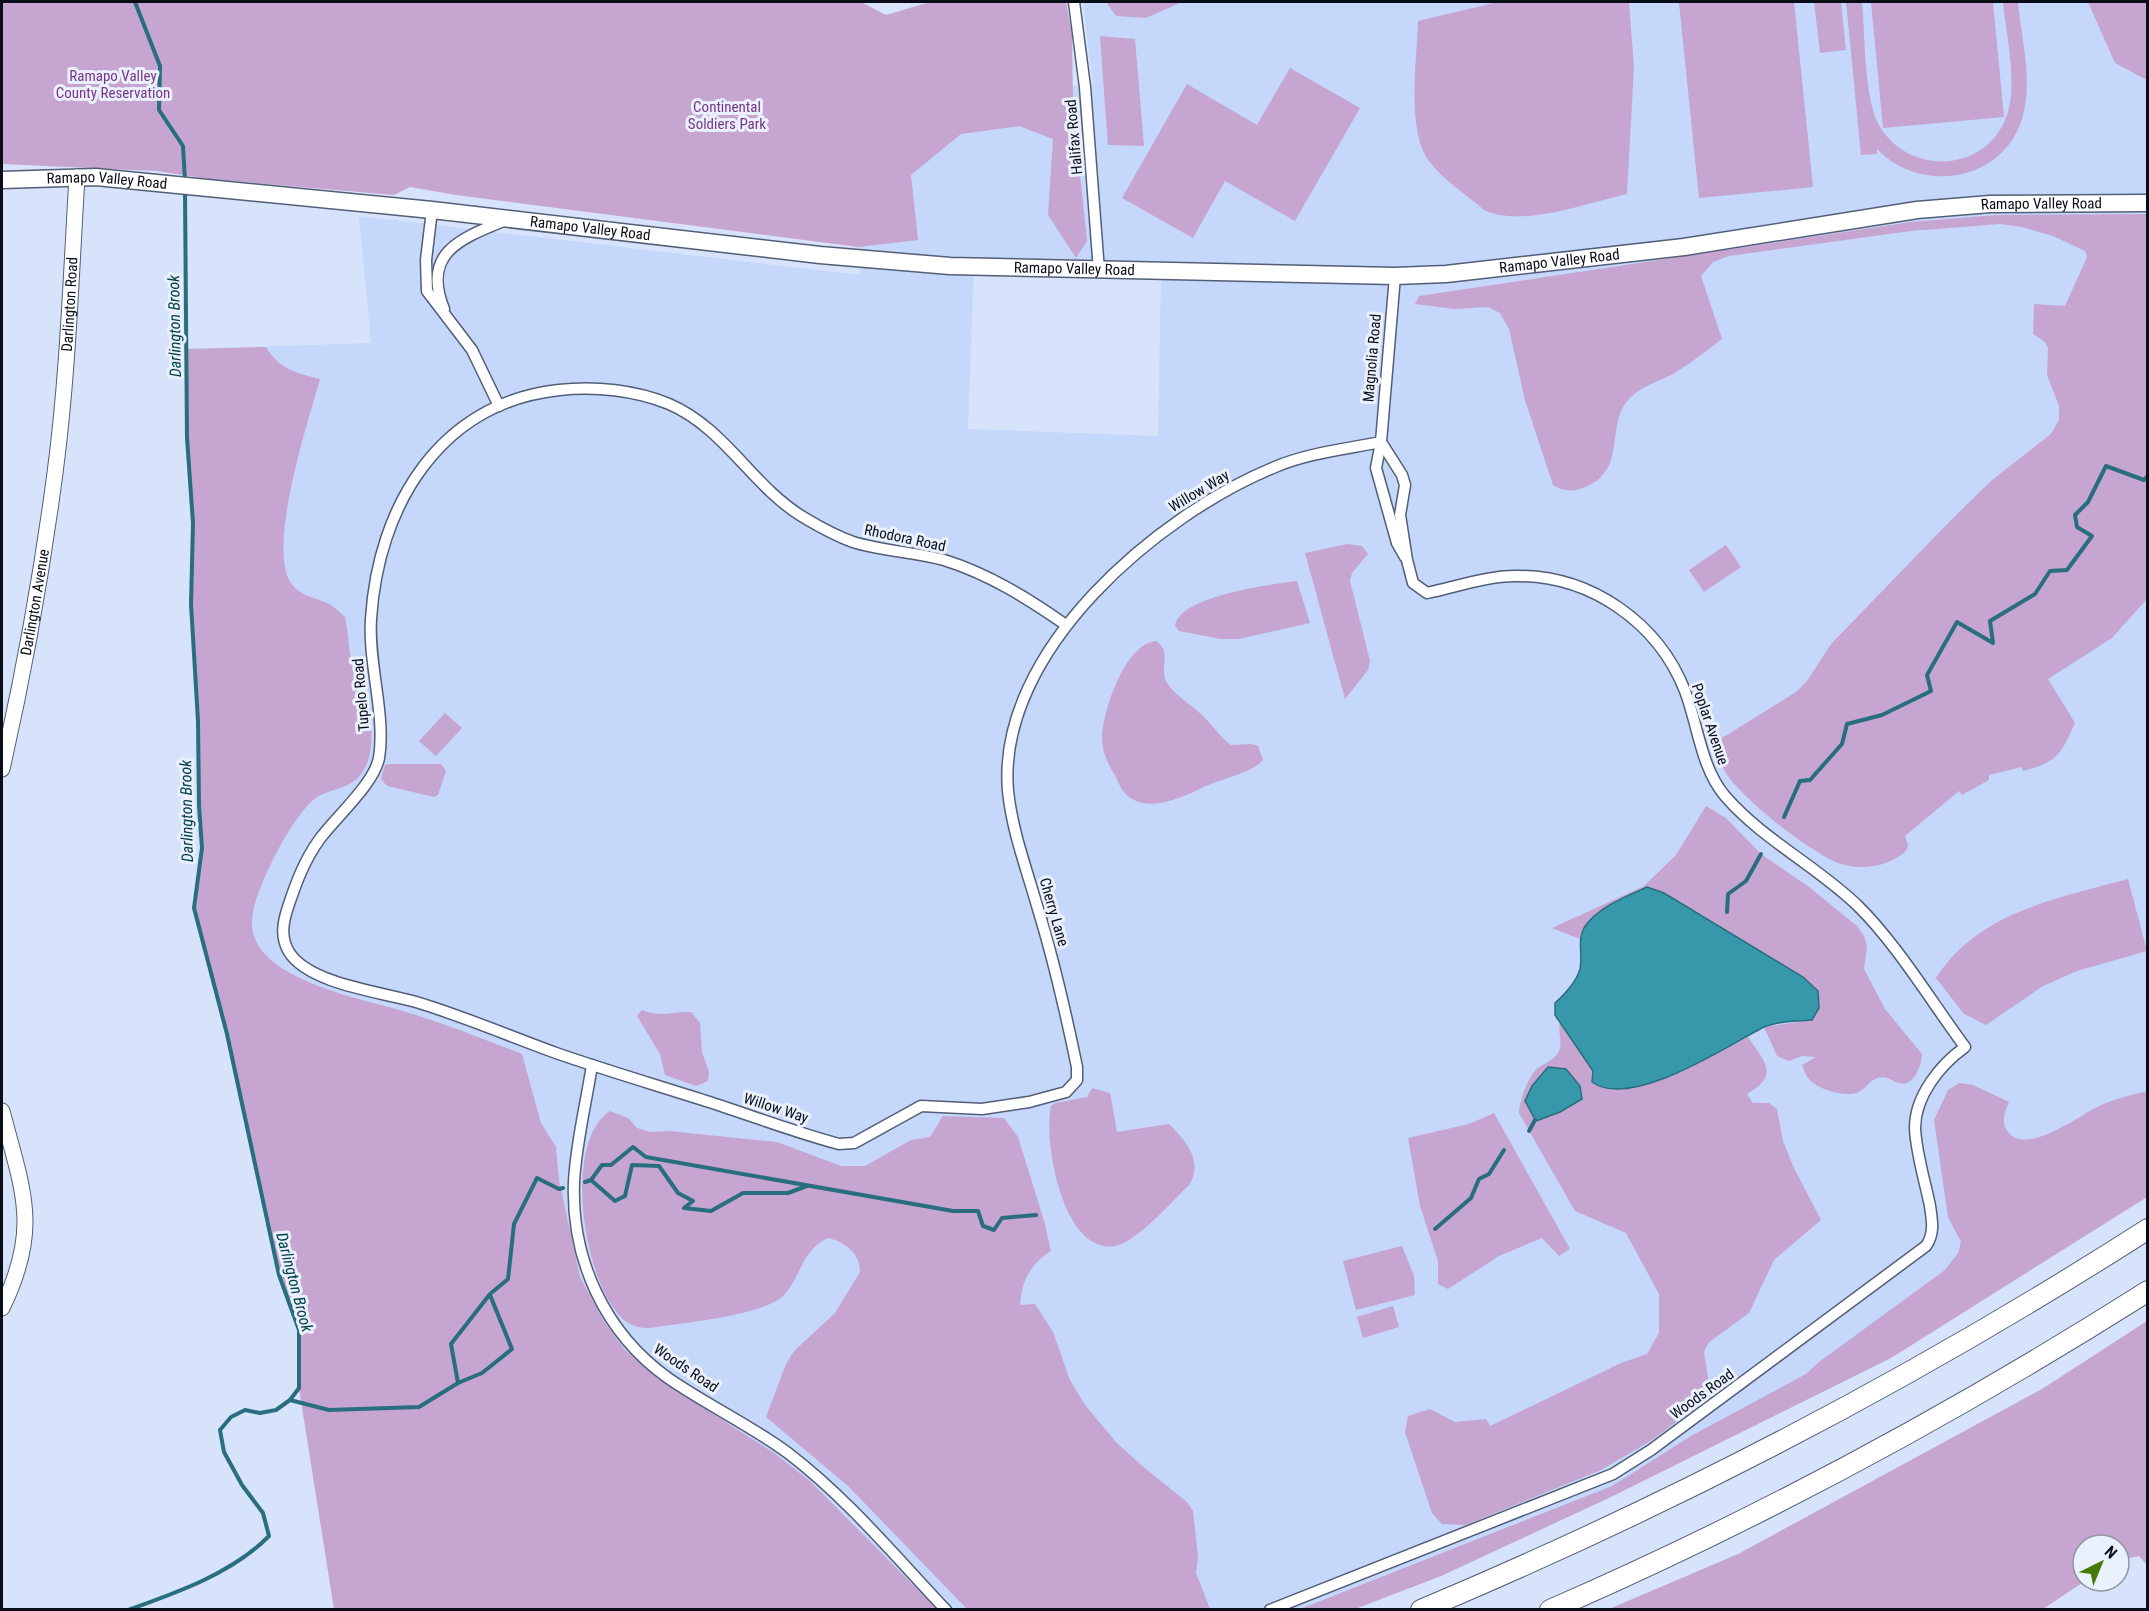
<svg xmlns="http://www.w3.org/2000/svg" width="2149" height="1611" viewBox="0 0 2149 1611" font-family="'Roboto Condensed',sans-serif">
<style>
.built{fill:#c5d7fb;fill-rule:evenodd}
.green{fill:#c6a5d0}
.water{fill:#3698aa;stroke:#286e7e;stroke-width:1.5}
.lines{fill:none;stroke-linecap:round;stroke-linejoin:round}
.stream{stroke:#286e7e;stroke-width:4}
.minor-casing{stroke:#525e77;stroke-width:13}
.secondary-casing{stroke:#525e77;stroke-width:17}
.primary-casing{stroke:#525e77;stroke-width:19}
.motorway-casing{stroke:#525e77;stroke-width:22}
.minor{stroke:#fff;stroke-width:10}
.secondary{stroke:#fff;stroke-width:15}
.primary{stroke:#fff;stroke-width:16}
.motorway{stroke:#fff;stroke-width:20}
.labels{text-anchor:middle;stroke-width:6;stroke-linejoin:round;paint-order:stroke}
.park-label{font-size:15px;fill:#77368a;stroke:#eaf0fc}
.street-label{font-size:15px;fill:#090d17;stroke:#eaf0fc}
.water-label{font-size:16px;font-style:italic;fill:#02404a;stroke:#eaf0fc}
</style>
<rect width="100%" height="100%" fill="#d7e3fa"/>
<path class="built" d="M 1083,2 L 2147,2 L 2147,1197 L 1891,1358 L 1613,1496 L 1441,1576 L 1355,1609 L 334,1609 L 299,1388 L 299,1330 L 279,1275 L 227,1034 L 194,908 L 202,848 L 191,604 L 193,523 L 187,438 L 187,349 L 371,343 L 359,216 L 860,275 L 840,90 L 1093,85 ZM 974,267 L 1161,272 L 1158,436 L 968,429 Z"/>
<g class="green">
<path d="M 2,2 L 861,2 L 886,15 L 930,2 L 1066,2 L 1072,35 L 1073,106 L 1087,241 L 1076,258 L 1048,215 L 1053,139 L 1019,126 L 961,134 L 911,175 L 918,240 L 858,247 L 456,195 L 410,187 L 394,195 L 209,179 L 157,171 L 2,164 Z"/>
<path d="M 1106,2 L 1182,2 L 1146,18 L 1116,16 Z"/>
<path d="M 1498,2 L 1629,2 L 1634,67 L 1627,194 C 1587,203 1522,228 1484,210 C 1466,194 1443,180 1429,161 C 1406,130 1417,59 1418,21 Z"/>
<path d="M 1692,2 L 1794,2 L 1813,187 L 1699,198 L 1679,3 Z"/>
<path d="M 1814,2 L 1841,2 L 1846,50 L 1820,53 Z"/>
<path d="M 1846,2 L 1862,2 C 1865,33 1864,97 1878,123 C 1906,177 1987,174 2007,115 C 2018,85 2006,34 2003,2 L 2018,2 C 2021,36 2032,77 2024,111 C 2010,180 1923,197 1877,149 L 1877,154 L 1861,155 Z"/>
<path d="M 1871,2 L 1993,2 L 2004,117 L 1883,128 Z"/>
<path d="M 2088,2 L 2147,2 L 2147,80 L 2115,63 Z"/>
<path d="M 1100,36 L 1135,39 L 1144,146 L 1108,145 Z"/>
<path d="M 1290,68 L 1360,108 L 1295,221 L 1225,181 L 1193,238 L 1122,198 L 1187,84 L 1257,125 Z"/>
<path d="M 2147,214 L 2147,599 L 2112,638 L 2048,679 L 2075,723 C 2061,755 2057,762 2023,771 L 2022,767 L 1989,775 L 1989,780 L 1962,795 L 1959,791 L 1905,836 L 1908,845 L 1906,851 C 1889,866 1864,871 1841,864 C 1813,855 1742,799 1726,773 C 1720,764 1718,752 1714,743 L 1796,692 L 1807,681 L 1831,644 L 1952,519 L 1992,480 L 2051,434 L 2059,420 L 2059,406 L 2047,375 L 2048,348 L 2045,342 L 2033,334 L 2034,304 L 2065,306 L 2087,257 L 2085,251 L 2053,236 L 2022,227 L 2000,224 L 1911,231 L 1729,256 L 1713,262 L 1701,276 L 1722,339 C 1706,351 1690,364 1673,374 C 1658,382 1641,386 1629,399 C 1604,426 1629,471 1583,488 C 1573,492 1562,491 1553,485 L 1525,400 L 1509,329 L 1500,313 L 1488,307 L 1454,309 L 1415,304 L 1419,296 L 1911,222 L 1996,215 Z"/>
<path d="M 266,347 C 279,369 296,373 320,379 C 309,420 263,556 294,587 C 304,597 320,599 331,605 C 336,609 341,613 345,617 C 350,637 348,686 368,694 C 371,725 381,773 343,787 C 329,792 319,793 308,805 C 290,825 275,854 264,879 C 257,895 248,918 254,936 C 269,982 363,999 403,1011 C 444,1023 483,1039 522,1054 L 541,1123 L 556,1147 L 559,1180 L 580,1277 L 605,1323 L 624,1349 L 657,1378 L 774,1453 L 810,1481 L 937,1609 L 334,1609 L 299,1388 L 299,1330 L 279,1275 L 227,1034 L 194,908 L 202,848 L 199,806 L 198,721 L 191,604 L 193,523 L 187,438 L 187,349 Z"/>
<path d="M 1347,544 L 1362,546 L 1368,554 L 1352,573 L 1350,581 L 1370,661 L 1368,670 L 1345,699 L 1305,553 Z"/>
<path d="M 1726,545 L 1741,567 L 1704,592 L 1689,570 Z"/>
<path d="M 1297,581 L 1310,623 L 1239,639 L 1221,639 L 1179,631 L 1175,626 C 1178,596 1273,584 1297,581 Z"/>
<path d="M 1156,641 C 1173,652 1158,669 1167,683 C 1176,697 1194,706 1205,718 C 1214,727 1220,737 1231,745 L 1251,744 L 1258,746 L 1263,760 C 1255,771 1220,780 1206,786 C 1185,796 1149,814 1128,796 C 1122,792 1119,784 1116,777 C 1109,766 1102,752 1102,739 C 1102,713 1125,643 1156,641 Z"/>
<path d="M 445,713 L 462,728 L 436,756 L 419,741 Z"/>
<path d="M 389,764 L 441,764 L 446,771 L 438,795 L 434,797 L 387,786 L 381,779 L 385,765 Z"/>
<path d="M 1706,806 L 1726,818 L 1761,854 L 1809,887 L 1857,926 L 1864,936 L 1867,946 L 1864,969 L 1885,1009 L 1922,1054 C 1922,1064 1914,1088 1899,1083 C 1891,1081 1888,1075 1878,1078 C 1870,1080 1866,1088 1859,1092 C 1847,1098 1820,1090 1811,1081 C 1806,1077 1804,1070 1802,1065 L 1816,1057 L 1802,1056 L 1789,1061 L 1777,1056 L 1764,1027 L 1812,1020 L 1803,977 L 1664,893 L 1647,887 C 1622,899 1591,912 1580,939 L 1552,928 L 1644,886 L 1676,855 Z"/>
<path d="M 2128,879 L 2147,951 L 2077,971 L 2043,986 L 1986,1025 L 1964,1014 L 1936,978 C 1978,912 2058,898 2128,879 Z"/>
<path d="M 642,1010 C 659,1018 674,1011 691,1012 L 700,1023 L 702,1052 L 709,1072 L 708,1081 L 696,1086 L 665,1075 L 660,1054 L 637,1016 Z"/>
<path d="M 1560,1021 L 1593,1071 L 1592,1082 L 1679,1073 L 1748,1037 C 1765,1062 1780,1075 1747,1094 L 1753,1103 L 1769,1103 L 1777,1109 L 1783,1141 L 1793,1166 L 1821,1220 L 1774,1260 L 1749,1313 L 1708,1343 L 1704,1352 L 1711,1396 L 1652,1440 L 1601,1470 L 1466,1525 L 1442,1524 L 1432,1513 L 1405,1432 L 1408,1416 L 1430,1409 L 1455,1422 L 1486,1419 L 1490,1426 L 1621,1363 L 1647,1354 L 1659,1333 L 1659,1294 L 1626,1233 L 1575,1211 L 1519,1113 C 1520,1099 1528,1076 1539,1067 C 1546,1063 1553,1060 1558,1053 C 1564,1043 1557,1032 1560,1021 Z"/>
<path d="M 1959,1083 L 1973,1085 L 2009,1102 C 2005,1112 2000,1122 2008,1132 C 2027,1156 2078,1116 2099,1106 C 2114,1099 2131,1095 2147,1091 L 2147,1197 L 1891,1358 L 1613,1496 L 1441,1576 L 1355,1609 L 1300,1609 L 1612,1486 L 1691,1436 L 1806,1374 L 1819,1362 L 1945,1270 L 1958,1253 L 1961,1242 L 1948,1217 L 1934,1120 L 1948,1090 Z"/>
<path d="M 1092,1088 L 1110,1093 L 1117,1132 L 1169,1124 C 1186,1141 1204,1161 1189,1185 C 1172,1201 1137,1242 1115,1246 C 1063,1255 1043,1141 1051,1106 L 1055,1103 L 1087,1097 Z"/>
<path d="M 610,1111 L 628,1118 L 637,1128 L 650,1132 L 669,1131 L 777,1142 L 841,1166 L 865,1166 L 911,1140 L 930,1137 L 943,1116 L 1004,1118 L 1018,1137 L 1045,1224 L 1051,1251 C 1031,1263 1021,1282 1020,1305 L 1035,1304 L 1053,1332 L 1070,1380 L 1085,1405 L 1116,1442 L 1141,1465 L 1187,1502 L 1193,1511 L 1198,1557 L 1196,1573 L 1210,1609 L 967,1609 L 848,1486 L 766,1417 L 786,1364 L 794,1351 L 835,1313 L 860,1272 C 860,1253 845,1242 828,1238 C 802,1249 801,1277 784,1295 C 764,1316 681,1323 650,1328 C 641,1328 632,1327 624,1320 C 584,1286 561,1143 610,1111 Z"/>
<path d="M 1494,1113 L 1570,1249 L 1559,1256 L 1542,1238 L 1499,1256 L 1448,1289 L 1438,1284 L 1438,1261 L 1420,1206 L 1408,1138 L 1469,1124 Z"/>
<path d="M 1402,1246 L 1414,1276 L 1415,1295 L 1356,1310 L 1343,1261 Z"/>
<path d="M 1393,1306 L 1399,1327 L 1363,1338 L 1357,1317 Z"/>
<path d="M 2147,1321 L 2147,1565 L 2139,1556 L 2119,1560 L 2119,1545 L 2083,1545 L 2085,1581 L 2043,1609 L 1609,1609 L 1738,1554 L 2042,1389 Z"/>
</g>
<g class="water">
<path d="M 1647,887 L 1664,893 L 1803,977 L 1818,991 L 1819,1008 L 1812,1020 C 1796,1021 1777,1021 1762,1028 C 1725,1047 1631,1110 1592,1082 L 1593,1071 L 1555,1015 L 1555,1003 C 1565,994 1576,983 1580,969 C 1583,955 1577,941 1584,928 C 1596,908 1627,896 1647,887 Z"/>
<path d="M 1548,1067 L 1566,1069 L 1580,1086 L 1582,1099 L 1560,1112 L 1536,1121 L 1525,1101 L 1532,1086 Z"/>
</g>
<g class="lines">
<g class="stream">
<path d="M 135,2 L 160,66 L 159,110 L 183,146 L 185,181"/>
<path d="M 1784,817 L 1800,781 L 1810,780 L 1842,744 L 1847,724 L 1882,715 L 1931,691 L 1927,675 L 1957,622 L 1993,643 L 1990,621 L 2035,594 L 2050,571 L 2067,570 L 2092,536 L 2077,527 L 2075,515 L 2088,502 L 2106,466 L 2144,480 L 2148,476"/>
<path d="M 1727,912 L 1728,894 L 1746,881 L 1761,854"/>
<path d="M 1529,1131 L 1535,1120"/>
<path d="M 591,1180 L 615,1201 L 625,1196 L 632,1165 L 659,1166 L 678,1193 L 693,1201 L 684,1208 L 711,1211 L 743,1193 L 788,1193 L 807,1186"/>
<path d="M 585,1182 L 591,1180 L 602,1165 L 611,1165 L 633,1147 L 646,1157 L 953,1211 L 978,1211 L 983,1226 L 994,1230 L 1002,1218 L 1036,1215"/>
<path d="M 1435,1229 L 1471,1198 L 1479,1179 L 1489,1174 L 1504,1150"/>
<path d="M 458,1383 L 482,1373 L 512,1349 L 490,1295"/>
<path d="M 290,1400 L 329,1410 L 419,1407 L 458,1383 L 451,1344 L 490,1294 L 508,1279 L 514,1224 L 537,1178 L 559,1189 L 563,1188"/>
<path d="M 128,1610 C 176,1593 233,1573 269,1536 L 263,1513 L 242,1485 L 224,1452 L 220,1430 L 231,1417 L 245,1410 L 260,1413 L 276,1410 L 290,1400 L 299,1388 L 299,1330 L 279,1275 L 227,1034 L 194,908 L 202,848 L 199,806 L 198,721 L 191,604 L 193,523 L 187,438 L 185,191"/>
</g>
<defs>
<g id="minor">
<path d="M 1074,2 L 1085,87 L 1099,271"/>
<path d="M 432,210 L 426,260 L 427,291 L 472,350 L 499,406"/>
<path d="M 1395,276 L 1381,442 L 1376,468 L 1397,543 L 1405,557"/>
<path d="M 444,309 C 421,252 462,238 506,220"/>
<path d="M 1066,625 C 1027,598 989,574 944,560 C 914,552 882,551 853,542 C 836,536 818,526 803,517 C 752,486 725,428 669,404 C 635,390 595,386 559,390 C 439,403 378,507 371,619 C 368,664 386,715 379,758 C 374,784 335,818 319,840 C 304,861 296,883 288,907 C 283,922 280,937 289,952 C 309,984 381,992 416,1002 C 463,1016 509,1036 556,1053 C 605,1070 656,1085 706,1101 C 750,1115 794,1132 839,1144 L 854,1143 L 921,1106 L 982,1109 L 1029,1102 L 1066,1092 L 1077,1080 L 1077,1067 C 1066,1014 1054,961 1038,909 C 1027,870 1012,831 1008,791 C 996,651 1159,514 1275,467 C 1308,453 1346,449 1381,442"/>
<path d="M 592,1065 C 586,1104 576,1143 574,1182 C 571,1260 605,1333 668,1378 C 707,1405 750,1425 788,1453 C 847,1498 895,1556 946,1610"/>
<path d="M 1270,1610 L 1613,1474 L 1651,1450 L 1926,1246 C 1935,1233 1932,1220 1930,1206 C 1925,1181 1916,1153 1915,1128 C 1915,1096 1940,1065 1965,1047 C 1933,1004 1896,943 1858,906 C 1817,866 1763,840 1725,796 C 1701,768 1698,725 1685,691 C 1658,622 1590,575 1516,576 C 1486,576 1456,587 1427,593 L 1413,583 L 1407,560 L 1400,515 L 1405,485 L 1402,475 L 1381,442"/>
</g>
<g id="secondary">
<path id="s1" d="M 2,769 C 24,672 42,572 55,473 C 68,375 71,275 77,177"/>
<path d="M 2,1111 C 23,1192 41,1228 2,1308"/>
</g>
<g id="primary">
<path id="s2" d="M 2,180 L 96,177 L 432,210 L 820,255 L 950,266 L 1395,276 L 1446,274 L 1684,247 L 1917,210 L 1990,204 L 2148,203"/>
</g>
<g id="motorway">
<path d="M 1421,1610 C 1673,1504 1917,1377 2148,1229"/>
<path d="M 1550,1610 C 1757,1520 1957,1412 2148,1291"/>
</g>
</defs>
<use href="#minor" class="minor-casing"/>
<use href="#secondary" class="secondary-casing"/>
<use href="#primary" class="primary-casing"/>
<use href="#motorway" class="motorway-casing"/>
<use href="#minor" class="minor"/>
<use href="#secondary" class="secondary"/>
<use href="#primary" class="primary"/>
<use href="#motorway" class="motorway"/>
</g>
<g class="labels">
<g class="park-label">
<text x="113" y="81">Ramapo Valley<tspan x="113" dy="17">County Reservation</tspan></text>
<text x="727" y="112">Continental<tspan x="727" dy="17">Soldiers Park</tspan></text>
</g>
<g class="street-label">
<text transform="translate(1074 137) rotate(-95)" y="5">Halifax Road</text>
<text dy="5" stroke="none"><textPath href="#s2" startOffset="105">Ramapo Valley Road</textPath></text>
<text dy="5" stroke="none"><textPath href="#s2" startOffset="2049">Ramapo Valley Road</textPath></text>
<text dy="5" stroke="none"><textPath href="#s2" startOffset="591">Ramapo Valley Road</textPath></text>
<text dy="5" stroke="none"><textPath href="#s2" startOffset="1563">Ramapo Valley Road</textPath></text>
<text dy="5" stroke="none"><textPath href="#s2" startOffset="1077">Ramapo Valley Road</textPath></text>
<text dy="5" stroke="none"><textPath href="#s1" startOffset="470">Darlington Road</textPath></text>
<text transform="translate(1372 358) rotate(-85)" y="5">Magnolia Road</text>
<text transform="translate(1199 491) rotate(-31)" y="5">Willow Way</text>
<text transform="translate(905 538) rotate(12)" y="5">Rhodora Road</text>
<text dy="5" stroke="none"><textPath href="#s1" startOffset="170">Darlington Avenue</textPath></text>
<text transform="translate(361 695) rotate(-95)" y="5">Tupelo Road</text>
<text transform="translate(1710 724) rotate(71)" y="5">Poplar Avenue</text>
<text transform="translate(1054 912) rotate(74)" y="5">Cherry Lane</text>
<text transform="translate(776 1108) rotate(18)" y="5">Willow Way</text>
<text transform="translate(686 1368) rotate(34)" y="5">Woods Road</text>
<text transform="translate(1702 1394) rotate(-36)" y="5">Woods Road</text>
</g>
<g class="water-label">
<text transform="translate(174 326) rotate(-91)" y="6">Darlington Brook</text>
<text transform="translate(186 811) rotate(-91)" y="6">Darlington Brook</text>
<text transform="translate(295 1282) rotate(75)" y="6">Darlington Brook</text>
</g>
</g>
<rect width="2149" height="1611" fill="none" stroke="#090d17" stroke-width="6"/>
<g transform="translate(2101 1563) rotate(43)"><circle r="28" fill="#eaf0fc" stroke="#9095a0" stroke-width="1.5"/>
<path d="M0-4.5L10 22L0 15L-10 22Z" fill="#457908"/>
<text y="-9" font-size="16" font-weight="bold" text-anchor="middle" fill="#090d17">N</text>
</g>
</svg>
